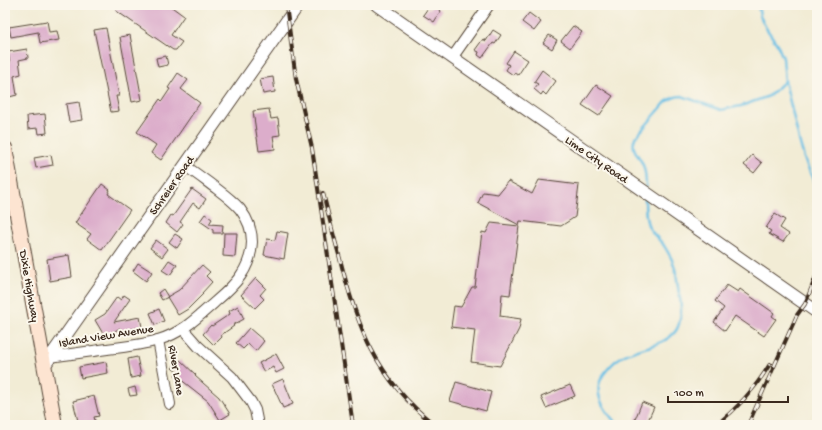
<svg xmlns="http://www.w3.org/2000/svg" width="822" height="430" viewBox="0 0 822 430" font-family="'Gochi Hand',sans-serif">
<style>
.lines{fill:none;stroke-linecap:round;stroke-linejoin:round}
.stream{stroke:#67bfe5;stroke-width:2.5}
.building{fill:#dcadcb}
.minor-casing{stroke:#564739;stroke-width:12}
.tertiary-casing{stroke:#564739;stroke-width:14}
.secondary-casing{stroke:#564739;stroke-width:16}
.minor{stroke:#fff;stroke-width:10}
.tertiary{stroke:#fff;stroke-width:12}
.secondary{stroke:#fde4d1;stroke-width:14}
.rail-casing{stroke:#3b2a1e;stroke-width:4}
.rail{stroke:#fbf7ec;stroke-width:2.5;stroke-dasharray:8;stroke-linecap:butt}
.labels{text-anchor:middle;stroke-width:4;stroke-linejoin:round;paint-order:stroke}
.street-label{font-size:12px;fill:#3b2a1e;stroke:#fbf7ec}
</style>
<rect width="100%" height="100%" fill="#fbf7ec"/>
<filter id="ink" filterUnits="userSpaceOnUse"><feTurbulence type="fractalNoise" baseFrequency=".025" numOctaves="2"/><feDisplacementMap in="SourceGraphic" scale="8" xChannelSelector="R" yChannelSelector="G"/><feConvolveMatrix kernelMatrix="1 2 1 2 8 2 1 2 1" color-interpolation-filters="sRGB"/></filter>
<filter id="wash" filterUnits="userSpaceOnUse"><feTurbulence type="fractalNoise" baseFrequency=".012" numOctaves="4" result="noise"/><feDisplacementMap in="SourceGraphic" scale="16" xChannelSelector="R" yChannelSelector="G"/><feGaussianBlur stdDeviation="0.9" result="paint"/><feColorMatrix in="noise" values="0 0 0 0 0 0 0 0 0 0 0 0 0 0 0 0 0 1.4 0 .05"/><feComposite in="paint" operator="in"/></filter>
<g filter="url(#wash)">
<rect width="100%" height="100%" fill="#f2ecd5"/>
<g class="lines">
<g class="stream">
<path d="M 758,5 L 760,16 L 766,28 L 777,44 L 783,58 L 785,81 L 799,140 L 804,158 L 817,189"/>
<path d="M 646,187 C 646,179 646,172 643,165 C 639,155 630,149 635,138 L 666,102 C 671,98 675,96 682,96 L 721,110 L 741,106 L 769,96 L 785,81"/>
<path d="M 618,425 C 603,409 589,390 607,370 C 611,365 617,359 623,356 C 639,347 667,346 677,329 C 680,323 681,315 681,308 C 681,303 680,298 679,293 C 677,283 677,270 672,260 C 670,255 666,249 663,244 C 658,238 651,233 648,225 C 645,217 645,206 645,198"/>
</g>
</g>
<g id="blocks">
<g class="building">
<path d="M 119,5 L 169,5 L 184,16 L 171,35 L 182,42 L 176,50 L 173,50 L 115,10 Z"/>
<path d="M 433,5 L 441,11 L 434,22 L 423,15 L 428,8 L 430,9 Z"/>
<path d="M 529,13 L 541,22 L 534,31 L 522,22 Z"/>
<path d="M 47,21 L 49,32 L 57,31 L 59,40 L 40,43 L 38,32 L 11,37 L 9,27 Z"/>
<path d="M 573,26 L 582,32 L 570,48 L 561,41 Z"/>
<path d="M 106,28 L 119,96 L 116,96 L 119,111 L 111,112 L 94,30 Z"/>
<path d="M 493,30 L 501,35 L 495,44 L 493,43 L 482,58 L 478,55 L 479,52 L 475,50 L 483,39 L 486,41 Z"/>
<path d="M 130,35 L 142,100 L 132,102 L 120,37 Z"/>
<path d="M 549,35 L 557,40 L 552,49 L 543,43 Z"/>
<path d="M 27,49 L 28,58 L 19,60 L 21,74 L 14,76 L 17,95 L 9,97 L 5,73 L 5,64 L 10,63 L 8,52 Z"/>
<path d="M 514,51 L 528,60 L 518,75 L 514,73 L 513,75 L 506,70 L 509,65 L 506,63 Z"/>
<path d="M 166,56 L 168,65 L 158,67 L 156,58 Z"/>
<path d="M 542,70 L 556,81 L 546,95 L 543,92 L 541,95 L 534,89 L 538,84 L 534,82 Z"/>
<path d="M 178,73 L 188,80 L 181,89 L 200,103 L 161,160 L 151,153 L 156,145 L 137,132 L 160,99 L 162,101 L 170,89 L 168,88 Z"/>
<path d="M 273,77 L 275,92 L 263,94 L 260,79 Z"/>
<path d="M 596,85 L 613,96 L 599,116 L 582,105 Z"/>
<path d="M 79,102 L 82,120 L 69,122 L 66,104 Z"/>
<path d="M 269,109 L 271,119 L 278,118 L 280,135 L 273,136 L 275,149 L 259,151 L 253,111 Z"/>
<path d="M 45,114 L 47,133 L 39,134 L 38,128 L 28,129 L 27,116 Z"/>
<path d="M 51,155 L 53,165 L 36,168 L 34,158 Z"/>
<path d="M 752,155 L 762,163 L 754,173 L 744,165 Z"/>
<path d="M 539,180 L 579,185 L 575,217 L 561,226 L 520,221 L 519,225 L 478,203 L 483,192 L 498,194 L 508,181 L 532,194 Z"/>
<path d="M 102,184 L 110,190 L 108,194 L 130,210 L 102,250 L 87,239 L 91,234 L 75,223 Z"/>
<path d="M 192,189 L 206,199 L 200,208 L 193,203 L 180,222 L 183,224 L 177,232 L 166,223 L 171,215 L 173,216 Z"/>
<path d="M 205,214 L 212,219 L 209,224 L 223,225 L 222,233 L 213,233 L 213,230 L 200,221 Z"/>
<path d="M 775,214 L 785,220 L 780,228 L 789,234 L 783,242 L 769,234 L 771,231 L 766,228 Z"/>
<path d="M 491,223 L 519,226 L 510,295 L 502,294 L 500,316 L 521,319 L 519,329 L 500,366 L 471,362 L 475,330 L 451,327 L 454,306 L 461,307 L 472,287 L 475,287 L 482,232 L 486,233 Z"/>
<path d="M 277,231 L 288,233 L 284,259 L 264,255 L 267,239 L 275,240 Z"/>
<path d="M 224,233 L 237,233 L 235,257 L 223,256 Z"/>
<path d="M 175,234 L 183,239 L 177,248 L 169,242 Z"/>
<path d="M 156,240 L 168,249 L 162,257 L 150,248 Z"/>
<path d="M 69,255 L 72,277 L 50,281 L 47,259 Z"/>
<path d="M 169,260 L 177,265 L 170,275 L 162,270 Z"/>
<path d="M 138,263 L 152,272 L 146,281 L 133,271 Z"/>
<path d="M 202,265 L 210,272 L 206,276 L 212,282 L 202,293 L 203,294 L 188,309 L 178,315 L 167,297 L 179,290 Z"/>
<path d="M 256,278 L 266,288 L 260,295 L 264,299 L 255,308 L 241,295 Z"/>
<path d="M 727,285 L 738,292 L 740,289 L 774,313 L 772,316 L 776,319 L 764,336 L 735,316 L 725,331 L 714,322 L 724,308 L 715,301 Z"/>
<path d="M 163,289 L 168,297 L 162,300 L 158,293 Z"/>
<path d="M 124,295 L 130,299 L 114,322 L 140,317 L 142,327 L 121,331 L 120,328 L 105,337 L 95,320 L 105,314 L 117,297 L 121,300 Z"/>
<path d="M 238,306 L 244,319 L 233,325 L 234,326 L 221,335 L 222,337 L 214,345 L 203,334 L 211,325 L 212,326 L 230,314 L 229,311 Z"/>
<path d="M 159,309 L 164,321 L 155,325 L 150,313 Z"/>
<path d="M 249,328 L 264,341 L 256,351 L 248,344 L 243,349 L 236,343 Z"/>
<path d="M 276,354 L 284,369 L 276,373 L 273,367 L 264,372 L 259,363 Z"/>
<path d="M 137,357 L 141,376 L 131,378 L 128,359 Z"/>
<path d="M 180,360 L 196,375 L 195,376 L 219,397 L 230,414 L 220,420 L 208,401 L 175,375 L 177,372 L 172,368 Z"/>
<path d="M 106,362 L 108,373 L 81,378 L 79,367 Z"/>
<path d="M 283,379 L 293,404 L 283,408 L 272,384 Z"/>
<path d="M 456,382 L 491,392 L 486,411 L 450,401 Z"/>
<path d="M 570,385 L 575,396 L 546,408 L 541,397 Z"/>
<path d="M 135,387 L 137,395 L 130,396 L 128,389 Z"/>
<path d="M 94,396 L 99,416 L 94,417 L 96,424 L 91,425 L 79,425 L 73,401 Z"/>
<path d="M 642,402 L 654,407 L 646,425 L 641,425 L 634,422 Z"/>
</g>
</g>
</g>
<g filter="url(#ink)">
<use href="#blocks" fill-opacity="0" stroke="#564739" stroke-width="1"/>
<g class="lines">
<defs>
<g id="minor">
<path d="M 452,58 L 489,5"/>
<path d="M 183,329 L 198,346 L 232,377 L 251,402 L 255,410 L 258,425"/>
<path d="M 158,340 L 170,404"/>
<path d="M 50,357 C 69,354 88,352 107,349 C 124,347 142,345 158,340 C 182,333 197,318 215,302 C 235,285 251,269 252,242 C 252,230 247,218 240,209 C 233,201 225,195 217,189 C 206,181 196,173 185,166"/>
</g>
<g id="tertiary">
<path d="M 377,5 L 817,312"/>
<path d="M 44,366 L 298,5"/>
</g>
<path id="secondary" d="M 5,148 L 55,425"/>
</defs>
<use href="#minor" class="minor-casing"/>
<use href="#tertiary" class="tertiary-casing"/>
<use href="#secondary" class="secondary-casing"/>
<use href="#minor" class="minor"/>
<use href="#tertiary" class="tertiary"/>
<use href="#secondary" class="secondary"/>
<defs>
<g id="rail">
<path d="M 286,5 L 296,79 L 312,148 L 353,425"/>
<path d="M 323,193 C 328,213 333,234 339,255 C 356,324 376,380 435,425"/>
<path d="M 716,425 C 738,408 756,387 770,364"/>
<path d="M 748,425 L 797,315 L 805,304 L 817,274"/>
</g>
</defs>
<use href="#rail" class="rail-casing"/>
<use href="#rail" class="rail"/>
</g>
</g>
<g class="labels">
<g class="street-label">
<text transform="translate(597 159) rotate(35)" y="4">Lime City Road</text>
<text transform="translate(171 185) rotate(-55)" y="4">Schreier Road</text>
<text transform="translate(30 286) rotate(80)" y="4">Dixie Highway</text>
<text transform="translate(106 335) rotate(-9)" y="4">Island View Avenue</text>
<text transform="translate(177 370) rotate(80)" y="4">River Lane</text>
</g>
</g>
<rect width="822" height="430" fill="none" stroke="#fbf7ec" stroke-width="20"/>
<path d="M668 396v6h120v-6" fill="none" stroke="#3b2a1e" stroke-width="2"/>
<text x="674" y="396" font-size="12" fill="#3b2a1e" stroke="#fbf7ec" stroke-width="3" paint-order="stroke">100 m</text>
</svg>
